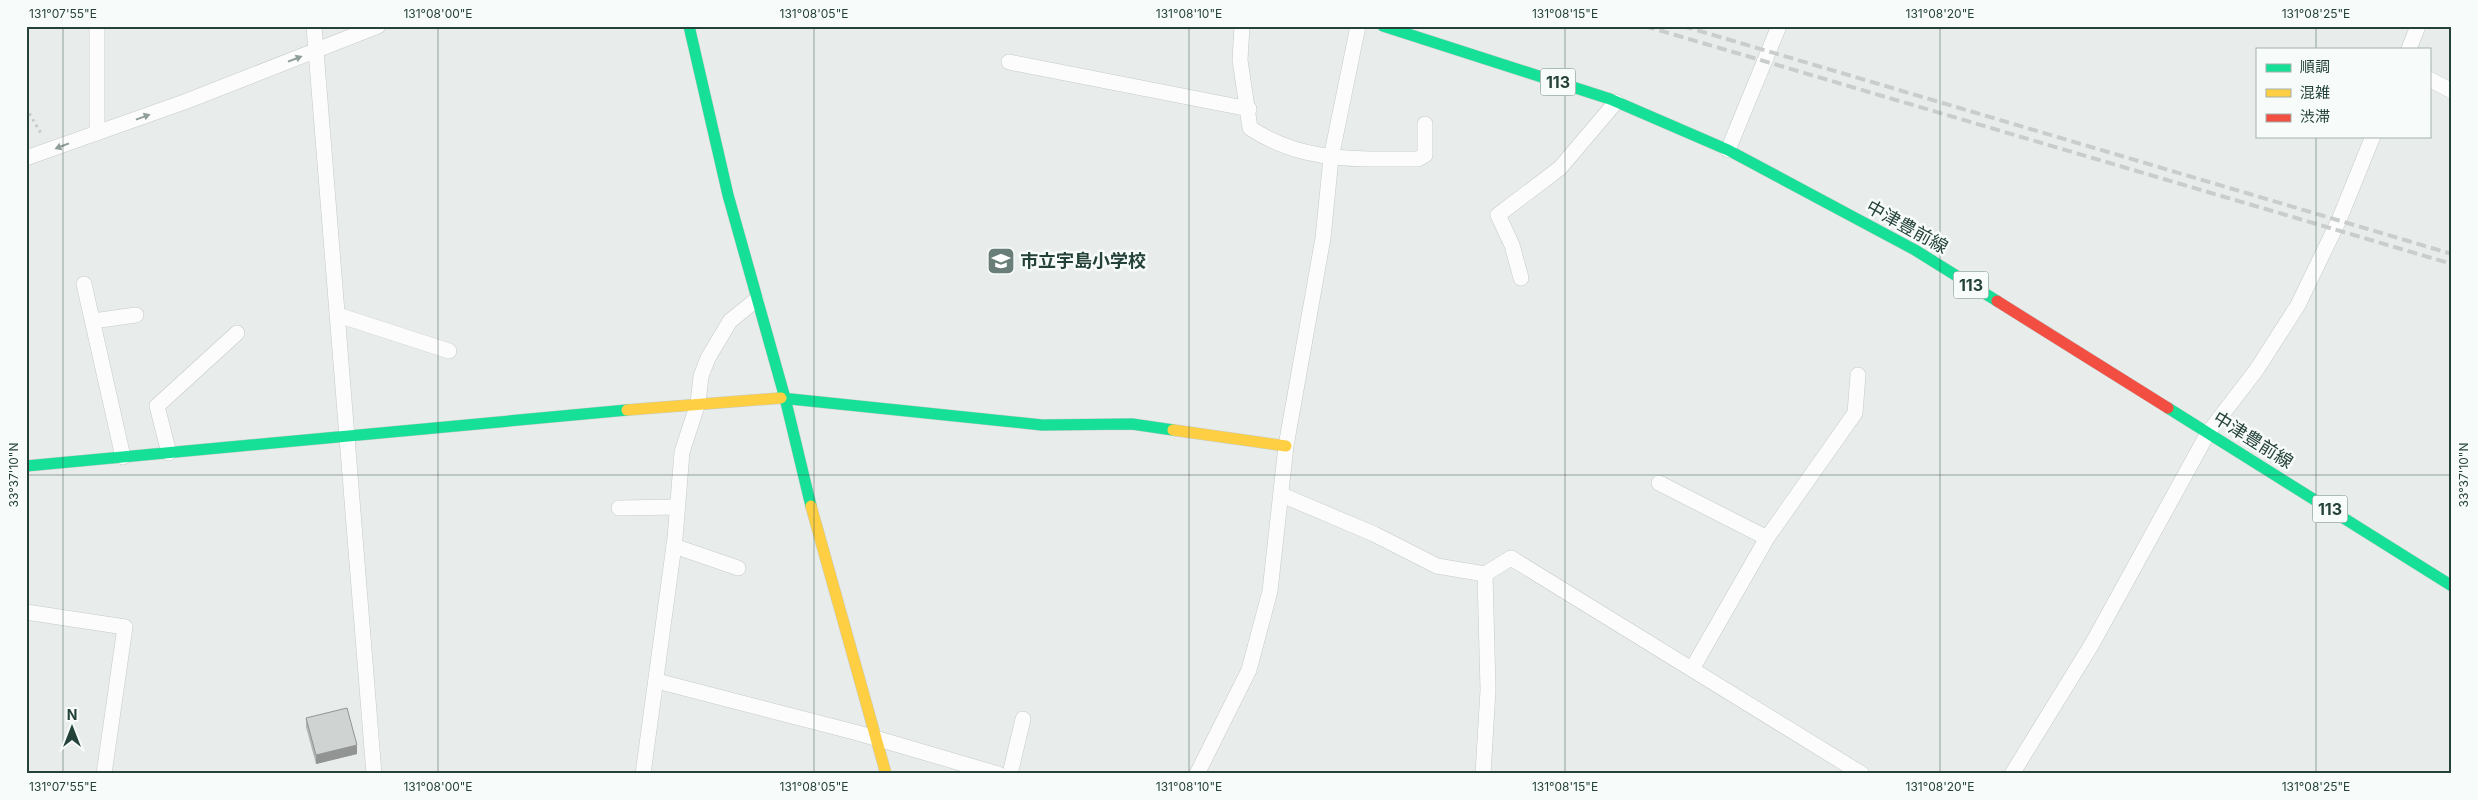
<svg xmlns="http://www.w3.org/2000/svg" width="2478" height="800" viewBox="0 0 2478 800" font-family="Inter,'Noto Sans JP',sans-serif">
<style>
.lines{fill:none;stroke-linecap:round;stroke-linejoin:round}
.street-casing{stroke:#c5cac8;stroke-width:16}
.fast-casing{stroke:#c3cbc8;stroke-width:12}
.slow-casing{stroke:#c3cbc8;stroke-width:12}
.jam-casing{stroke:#c3cbc8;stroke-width:12}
.path{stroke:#c3ccca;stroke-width:3;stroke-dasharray:2.5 4;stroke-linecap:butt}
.street{stroke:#fcfcfc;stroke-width:15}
.fast{stroke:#16e098;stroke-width:11}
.slow{stroke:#ffcf43;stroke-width:11}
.jam{stroke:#f24e42;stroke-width:11}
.rail{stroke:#c9cdcc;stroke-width:4;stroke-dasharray:10 5;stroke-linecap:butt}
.wall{fill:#b2b6b5}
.shaded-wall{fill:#919493}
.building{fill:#cfd4d2;stroke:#919493}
.oneway{fill:#909f9b}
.ticks{fill:none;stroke:#24423a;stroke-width:1;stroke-opacity:0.45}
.labels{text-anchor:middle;stroke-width:5;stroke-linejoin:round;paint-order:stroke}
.shield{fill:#f7fbf9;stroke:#637a73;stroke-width:1}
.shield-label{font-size:16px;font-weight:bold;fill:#24423a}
.street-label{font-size:18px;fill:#24423a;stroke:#f7fbf9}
.poi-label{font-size:18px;font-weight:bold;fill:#24423a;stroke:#f7fbf9;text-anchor:start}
.neatline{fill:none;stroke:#24423a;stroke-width:2}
.ticks-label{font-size:12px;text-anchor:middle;fill:#24423a}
</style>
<rect width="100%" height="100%" fill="#e8edeb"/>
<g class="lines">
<defs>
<g id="street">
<path d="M 97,26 L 97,133"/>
<path d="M 314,26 L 374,774"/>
<path d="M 1242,26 L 1240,60 L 1250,128 C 1303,163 1357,159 1418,159 L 1425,155 L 1425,124"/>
<path d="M 2409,49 L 2418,26"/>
<path d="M 1009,62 L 1249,109"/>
<path d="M 2429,79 L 2452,91"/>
<path d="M 1728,150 L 1779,26"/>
<path d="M 26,158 L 187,101 L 378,26"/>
<path d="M 1521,278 L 1512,245 L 1498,215 L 1560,168 L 1616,102"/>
<path d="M 84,284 L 123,457"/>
<path d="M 338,315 L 449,351"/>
<path d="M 93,321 L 136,315"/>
<path d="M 169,453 L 157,406 L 237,333"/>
<path d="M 1659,483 L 1767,538 L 1692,669"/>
<path d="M 1282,495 L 1374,534 L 1437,566 L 1485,574 L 1511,558 L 1862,774"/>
<path d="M 619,508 L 677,507"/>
<path d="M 1767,538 L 1855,413 L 1858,375"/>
<path d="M 674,546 L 738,568"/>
<path d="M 26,612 L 125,627 L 104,774"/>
<path d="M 657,681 L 858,733 L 998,774"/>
<path d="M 643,774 L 675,538 L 682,452 L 698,403 L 701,376 L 708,358 L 730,321 L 756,300"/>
<path d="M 1010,774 L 1023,719"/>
<path d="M 1197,774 L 1249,670 L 1270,591 L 1286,446 L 1323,238 L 1331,158 L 1358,26"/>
<path d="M 1483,774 L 1488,690 L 1485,574"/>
<path d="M 2012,774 L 2092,644 L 2208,433 L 2257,369 L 2298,305 L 2339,220 L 2373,136"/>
</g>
<g id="fast">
<path d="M 689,26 L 728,195 L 785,398 L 811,506"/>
<path d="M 1383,26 L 1610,99 L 1728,150 L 1915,250 L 1997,301"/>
<path d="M 781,398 L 1042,425 L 1132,424 L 1173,430"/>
<path d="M 2168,408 L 2452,586"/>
<path d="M 26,466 L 627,410"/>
</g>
<g id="slow">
<path d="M 627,410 L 781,398"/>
<path d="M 1173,430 L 1286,446"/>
<path d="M 811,506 L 886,774"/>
</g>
<path id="jam" d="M 1997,301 L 2168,408"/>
</defs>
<use href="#street" class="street-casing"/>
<use href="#fast" class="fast-casing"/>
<use href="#slow" class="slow-casing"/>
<use href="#jam" class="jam-casing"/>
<path class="path" d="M 26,108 L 42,135"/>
<use href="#street" class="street"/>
<use href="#fast" class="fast"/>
<use href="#slow" class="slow"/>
<use href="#jam" class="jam"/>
<g class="rail">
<path d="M 1645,26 L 2452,264"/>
<path d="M 1683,26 L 2452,254"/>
</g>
</g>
<path class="wall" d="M 306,718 L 357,754 L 316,764 L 306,727 Z"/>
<path class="shaded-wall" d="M 357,745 L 357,754 L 316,764 L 316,755 Z"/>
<path class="building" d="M 347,708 L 357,745 L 316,755 L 306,718 Z"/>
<defs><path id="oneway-solid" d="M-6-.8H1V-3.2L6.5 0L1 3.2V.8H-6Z" transform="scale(1.25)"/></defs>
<g class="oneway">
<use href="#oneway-solid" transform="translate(295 59) rotate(-21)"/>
<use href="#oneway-solid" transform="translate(143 117) rotate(-20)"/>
<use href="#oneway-solid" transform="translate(62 146) rotate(159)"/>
</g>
<path class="ticks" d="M 63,26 L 63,774M 438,26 L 438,774M 814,26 L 814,774M 1189,26 L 1189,774M 1565,26 L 1565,774M 1940,26 L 1940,774M 2316,26 L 2316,49M 26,27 L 2452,27M 2316,136 L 2316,774M 26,475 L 2452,475"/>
<defs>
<symbol id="school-square" viewBox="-11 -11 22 22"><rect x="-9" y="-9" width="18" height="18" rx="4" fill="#697e78" stroke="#f7fbf9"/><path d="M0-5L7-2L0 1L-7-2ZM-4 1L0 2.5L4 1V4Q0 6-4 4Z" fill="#fff"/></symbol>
</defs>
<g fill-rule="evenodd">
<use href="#school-square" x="985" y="245" width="32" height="32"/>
</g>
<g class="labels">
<g class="shield">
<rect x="1540.5" y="68.5" width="35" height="27" rx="4"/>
<rect x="1953.5" y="271.5" width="35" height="27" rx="4"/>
<rect x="2312.5" y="495.5" width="35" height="27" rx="4"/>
</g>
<g class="shield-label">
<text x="1558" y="88">113</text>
<text x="1971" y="291">113</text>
<text x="2330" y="515">113</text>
</g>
<g class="street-label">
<text transform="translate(1907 227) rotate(29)" y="6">中津豊前線</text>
<text transform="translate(2253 440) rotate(32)" y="6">中津豊前線</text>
</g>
<g class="poi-label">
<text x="1020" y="267">市立宇島小学校</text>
</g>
</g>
<rect width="2478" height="800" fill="none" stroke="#f7fbf9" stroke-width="55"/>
<rect x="2256" y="48" width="175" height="90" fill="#f7fbf9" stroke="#a3b1ad"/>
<rect x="2266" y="64" width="25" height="8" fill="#16e098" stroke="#a3b1ad"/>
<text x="2300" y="72" font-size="15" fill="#24423a">順調</text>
<rect x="2266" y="89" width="25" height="8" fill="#ffcf43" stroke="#a3b1ad"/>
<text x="2300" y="98" font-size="15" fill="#24423a">混雑</text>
<rect x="2266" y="114" width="25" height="8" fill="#f24e42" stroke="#a3b1ad"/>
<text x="2300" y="122" font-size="15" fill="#24423a">渋滞</text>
<g transform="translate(72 728)" stroke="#f7fbf9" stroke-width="4" paint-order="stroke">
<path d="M0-4L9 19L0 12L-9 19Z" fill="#24423a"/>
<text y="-8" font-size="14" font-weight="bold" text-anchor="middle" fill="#24423a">N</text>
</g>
<rect x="28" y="28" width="2422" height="744" class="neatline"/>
<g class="ticks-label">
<text x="63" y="18">131°07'55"E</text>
<text x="438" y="18">131°08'00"E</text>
<text x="814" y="18">131°08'05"E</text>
<text x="1189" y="18">131°08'10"E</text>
<text x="1565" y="18">131°08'15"E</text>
<text x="1940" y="18">131°08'20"E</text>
<text x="2316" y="18">131°08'25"E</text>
<text transform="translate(14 475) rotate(-90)" y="4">33°37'10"N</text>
<text transform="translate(2464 475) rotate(-90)" y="4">33°37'10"N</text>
<text x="63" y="791">131°07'55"E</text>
<text x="438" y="791">131°08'00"E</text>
<text x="814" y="791">131°08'05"E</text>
<text x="1189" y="791">131°08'10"E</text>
<text x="1565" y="791">131°08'15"E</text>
<text x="1940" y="791">131°08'20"E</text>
<text x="2316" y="791">131°08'25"E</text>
</g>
</svg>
